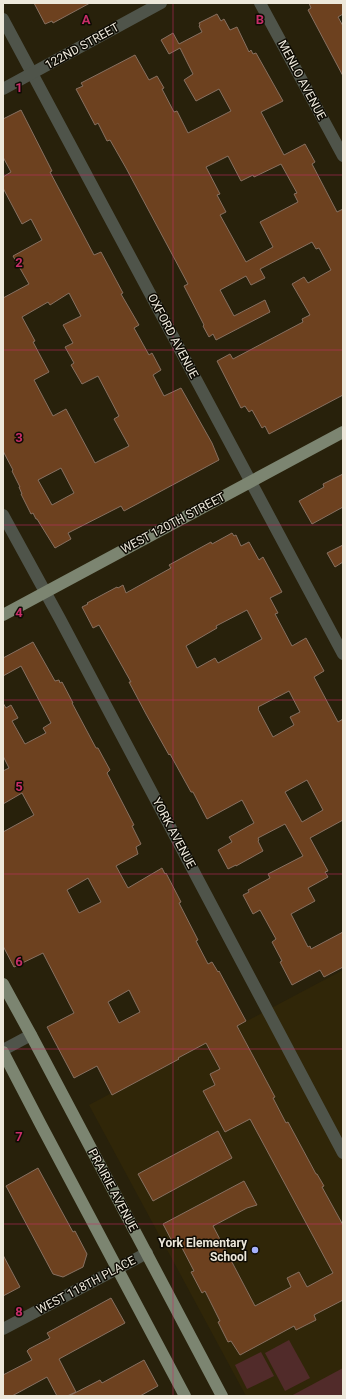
<svg xmlns="http://www.w3.org/2000/svg" width="346" height="1399" viewBox="0 0 346 1399" font-family="Roboto,sans-serif">
<style>
.built{fill:#302608}
.green{fill:#512b2a}
.building{fill:#6d411f;stroke:#877061;fill-rule:evenodd}
.lines{fill:none;stroke-linecap:round;stroke-linejoin:round}
.minor{stroke:#4f544a;stroke-width:12}
.major{stroke:#7c8571;stroke-width:12}
.grid{fill:none;stroke:#c62d68;stroke-width:1;stroke-opacity:0.55}
.poi-dot{fill:#a6b1fc;stroke:#0e0b03;stroke-width:1.5}
.labels{text-anchor:middle;stroke-width:3;stroke-linejoin:round;paint-order:stroke}
.street-label{font-size:12px;fill:#ede8db;stroke:#0e0b03}
.poi-label{font-size:12px;font-weight:bold;fill:#ede8db;stroke:#0e0b03;text-anchor:end}
.grid-label{font-size:13px;text-anchor:middle;font-weight:bold;fill:#c62d68;stroke:#0e0b03;stroke-width:3;stroke-linejoin:round;paint-order:stroke}
</style>
<rect width="100%" height="100%" fill="#28210b"/>
<path class="built" d="M 343,970 L 343,1396 L 246,1396 L 89,1105 Z"/>
<g class="green">
<path d="M 289,1340 L 310,1378 L 285,1391 L 265,1353 Z"/>
<path d="M 261,1352 L 274,1376 L 247,1389 L 235,1365 Z"/>
<path d="M 343,1368 L 343,1396 L 291,1396 Z"/>
</g>
<g class="building">
<path d="M 34,3 L 90,3 L 53,23 L 52,21 L 45,24 Z"/>
<path d="M 309,3 L 343,3 L 343,14 L 338,17 L 343,26 L 343,76 L 308,10 L 311,8 Z"/>
<path d="M 217,14 L 221,21 L 224,19 L 230,30 L 237,27 L 249,52 L 251,50 L 253,54 L 256,53 L 283,101 L 261,112 L 284,155 L 305,144 L 315,162 L 312,164 L 337,212 L 343,209 L 343,395 L 269,434 L 265,426 L 262,428 L 252,410 L 249,412 L 245,406 L 241,408 L 217,361 L 230,354 L 233,359 L 303,322 L 302,319 L 310,315 L 292,284 L 304,277 L 308,283 L 331,270 L 319,248 L 316,249 L 312,242 L 260,269 L 265,278 L 251,285 L 246,276 L 220,290 L 234,316 L 265,300 L 270,312 L 216,340 L 213,334 L 209,337 L 203,326 L 204,325 L 184,286 L 188,284 L 126,168 L 110,140 L 107,141 L 98,123 L 95,125 L 76,89 L 83,86 L 81,83 L 135,55 L 149,80 L 157,76 L 164,88 L 162,89 L 174,112 L 177,111 L 188,133 L 231,111 L 219,89 L 196,101 L 184,80 L 193,74 L 180,48 L 169,54 L 161,40 L 173,33 L 179,44 L 202,32 L 199,26 L 200,25 L 199,23 ZM 228,156 L 241,181 L 253,175 L 254,177 L 281,164 L 297,193 L 294,194 L 298,202 L 260,222 L 273,247 L 246,262 L 220,215 L 226,212 L 217,195 L 220,194 L 206,167 Z"/>
<path d="M 21,110 L 52,171 L 50,172 L 94,255 L 101,252 L 123,293 L 121,294 L 139,325 L 134,328 L 149,355 L 152,353 L 161,370 L 153,375 L 164,396 L 181,388 L 212,443 L 219,460 L 124,511 L 121,506 L 68,533 L 71,539 L 55,548 L 37,519 L 36,519 L 33,513 L 31,514 L 21,494 L 22,494 L 19,487 L 20,487 L 12,471 L 13,470 L 3,451 L 3,298 L 29,284 L 13,256 L 42,240 L 31,219 L 22,224 L 3,188 L 3,177 L 11,172 L 3,157 L 3,119 ZM 69,293 L 81,316 L 63,325 L 73,343 L 65,347 L 74,363 L 71,365 L 82,384 L 98,376 L 119,416 L 114,419 L 129,446 L 95,463 L 66,409 L 53,416 L 34,380 L 49,372 L 33,342 L 35,341 L 22,317 L 48,302 L 50,305 ZM 61,468 L 74,493 L 52,505 L 38,480 Z"/>
<path d="M 343,474 L 343,507 L 312,524 L 299,501 L 324,487 L 323,484 Z"/>
<path d="M 232,533 L 234,536 L 236,535 L 241,546 L 249,542 L 259,560 L 263,557 L 282,592 L 270,598 L 278,613 L 275,614 L 292,646 L 306,638 L 324,671 L 314,677 L 338,722 L 343,719 L 343,820 L 310,838 L 328,871 L 325,872 L 328,877 L 308,888 L 315,901 L 291,914 L 308,947 L 310,946 L 311,949 L 343,932 L 343,967 L 324,977 L 320,970 L 292,985 L 280,962 L 282,961 L 272,942 L 276,939 L 260,910 L 253,914 L 243,895 L 249,892 L 248,890 L 270,878 L 268,874 L 303,856 L 285,824 L 258,838 L 259,840 L 258,841 L 263,851 L 236,866 L 236,865 L 228,869 L 218,850 L 232,842 L 229,837 L 254,823 L 242,800 L 207,819 L 193,792 L 191,792 L 170,754 L 169,755 L 146,714 L 129,682 L 131,682 L 99,625 L 93,628 L 82,607 L 88,604 L 87,603 L 117,587 L 118,588 L 123,585 L 126,593 L 171,568 L 169,565 L 211,542 L 212,544 ZM 247,610 L 262,639 L 218,663 L 215,658 L 197,668 L 186,646 L 217,628 L 216,626 ZM 289,691 L 300,712 L 290,717 L 294,725 L 273,737 L 258,709 L 259,708 L 258,707 ZM 307,780 L 323,810 L 302,822 L 285,792 Z"/>
<path d="M 343,545 L 343,562 L 335,567 L 327,553 Z"/>
<path d="M 33,642 L 55,681 L 59,680 L 60,683 L 62,682 L 73,703 L 72,703 L 96,748 L 98,748 L 110,770 L 107,773 L 134,825 L 132,826 L 141,844 L 136,847 L 138,854 L 116,866 L 128,888 L 162,868 L 165,874 L 166,873 L 181,902 L 179,903 L 198,940 L 196,941 L 208,964 L 212,962 L 218,972 L 219,971 L 246,1021 L 237,1026 L 275,1097 L 273,1098 L 286,1123 L 288,1122 L 316,1174 L 317,1174 L 324,1186 L 322,1187 L 343,1225 L 343,1300 L 314,1315 L 316,1320 L 296,1330 L 294,1326 L 240,1355 L 231,1341 L 228,1342 L 218,1322 L 220,1321 L 205,1291 L 202,1293 L 191,1272 L 194,1271 L 180,1244 L 175,1247 L 163,1224 L 244,1181 L 257,1205 L 247,1208 L 213,1226 L 255,1306 L 291,1287 L 287,1278 L 299,1272 L 307,1287 L 333,1273 L 250,1119 L 225,1132 L 203,1091 L 215,1085 L 210,1074 L 220,1069 L 206,1043 L 178,1058 L 179,1059 L 112,1095 L 97,1066 L 74,1078 L 47,1027 L 74,1013 L 43,953 L 14,967 L 3,946 L 3,832 L 34,815 L 22,793 L 3,804 L 3,771 L 9,768 L 3,756 L 3,703 L 6,708 L 11,705 L 18,718 L 12,721 L 25,744 L 46,733 L 43,728 L 51,723 L 21,666 L 3,676 L 3,658 ZM 88,878 L 101,902 L 79,913 L 67,890 ZM 129,990 L 140,1012 L 119,1023 L 108,1002 Z"/>
<path d="M 218,1131 L 232,1158 L 153,1201 L 138,1174 Z"/>
<path d="M 38,1168 L 73,1232 L 75,1231 L 87,1254 L 83,1267 L 63,1277 L 53,1274 L 6,1186 Z"/>
<path d="M 3,1255 L 20,1287 L 3,1296 Z"/>
<path d="M 111,1298 L 125,1323 L 59,1359 L 76,1392 L 67,1396 L 57,1396 L 47,1377 L 12,1396 L 3,1396 L 3,1375 L 32,1360 L 27,1351 L 29,1349 L 50,1338 L 47,1333 Z"/>
<path d="M 144,1360 L 158,1386 L 140,1396 L 69,1396 L 100,1380 L 102,1383 Z"/>
</g>
<g class="lines">
<g class="minor">
<path d="M 260,3 L 343,156"/>
<path d="M 3,19 L 343,654"/>
<path d="M 3,89 L 161,3"/>
<path d="M 3,515 L 60,619 L 343,1153"/>
<path d="M 3,1050 L 31,1035"/>
<path d="M 3,1329 L 147,1253"/>
</g>
<g class="major">
<path d="M 3,615 L 343,432"/>
<path d="M 3,984 L 31,1035 L 222,1396"/>
<path d="M 3,1052 L 41,1125 L 185,1396"/>
</g>
</g>
<path class="grid" d="M 173,3 L 173,1396M 3,175 L 343,175M 3,350 L 343,350M 3,525 L 343,525M 3,700 L 343,700M 3,874 L 343,874M 3,1049 L 343,1049M 3,1224 L 343,1224"/>
<circle class="poi-dot" cx="255" cy="1250" r="4"/>
<g class="labels">
<g class="street-label">
<text transform="translate(82 46) rotate(-29)" y="4">122ND STREET</text>
<text transform="translate(302 80) rotate(62)" y="4">MENLO AVENUE</text>
<text transform="translate(173 336) rotate(62)" y="4">OXFORD AVENUE</text>
<text transform="translate(173 523) rotate(-28)" y="4">WEST 120TH STREET</text>
<text transform="translate(174 833) rotate(62)" y="4">YORK AVENUE</text>
<text transform="translate(113 1190) rotate(62)" y="4">PRAIRIE AVENUE</text>
<text transform="translate(86 1285) rotate(-28)" y="4">WEST 118TH PLACE</text>
</g>
<g class="poi-label">
<text x="247" y="1247">York Elementary<tspan x="247" dy="14">School</tspan></text>
</g>
</g>
<g class="grid-label">
<text x="86" y="24">A</text>
<text x="260" y="24">B</text>
<text x="19" y="92">1</text>
<text x="19" y="267">2</text>
<text x="19" y="442">3</text>
<text x="19" y="617">4</text>
<text x="19" y="791">5</text>
<text x="19" y="966">6</text>
<text x="19" y="1141">7</text>
<text x="19" y="1316">8</text>
</g>
<rect width="346" height="1399" fill="none" stroke="#ede8db" stroke-width="8"/>
</svg>
